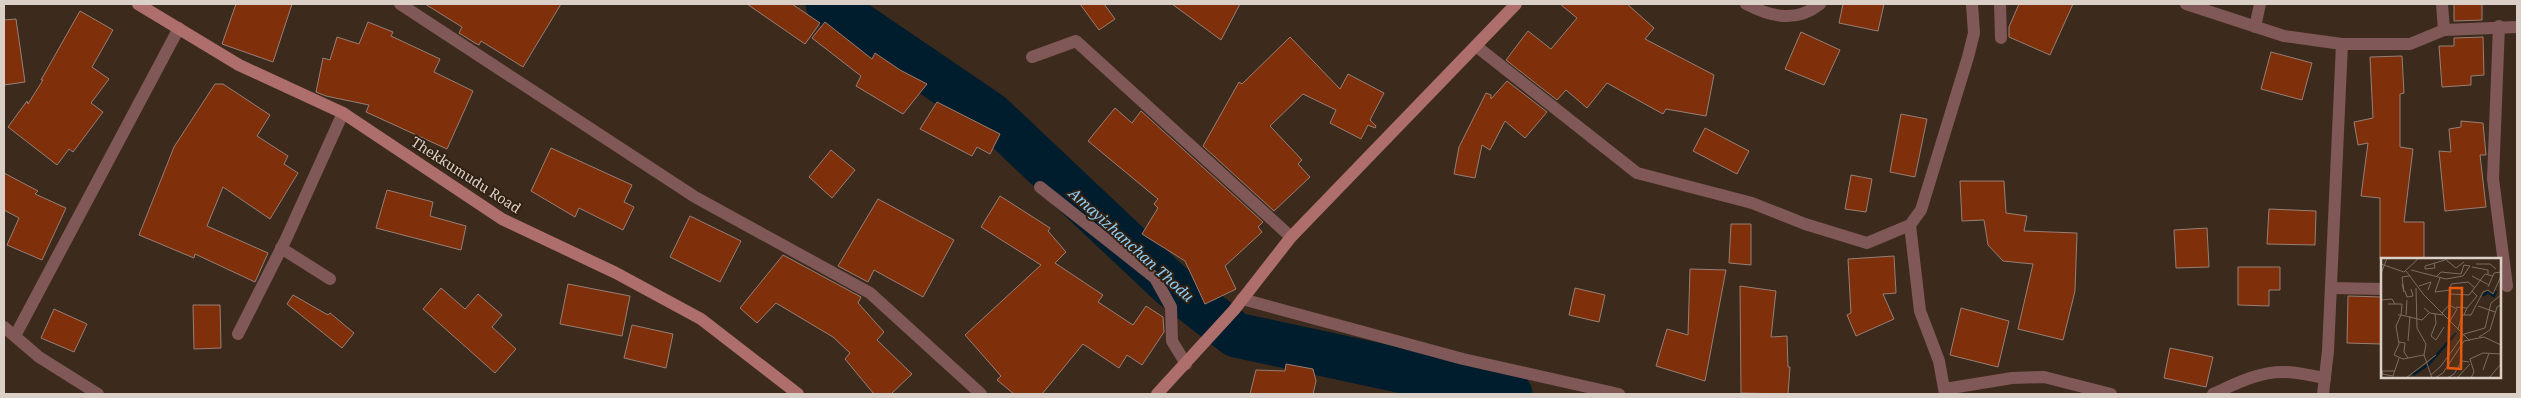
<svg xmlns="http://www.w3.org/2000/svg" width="2521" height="398" viewBox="0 0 2521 398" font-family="'Noto Serif',serif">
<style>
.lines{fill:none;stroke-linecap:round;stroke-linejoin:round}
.river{stroke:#001d2d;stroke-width:45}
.building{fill:#7f300a;stroke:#977e75}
.minor{stroke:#805857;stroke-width:12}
.secondary{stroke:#ad6e6c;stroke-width:12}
.labels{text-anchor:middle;stroke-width:4;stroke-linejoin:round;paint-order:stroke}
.street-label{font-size:14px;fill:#dbd0c7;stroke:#312114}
.water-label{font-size:15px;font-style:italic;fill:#8bcff8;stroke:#312114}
.inset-river{fill:none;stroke:#001d2d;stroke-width:2.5}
.inset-road{fill:none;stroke:#7c6d61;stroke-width:1}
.view{fill:#e8590c;fill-opacity:0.15;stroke:#e8590c;stroke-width:2.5}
.inset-edge{fill:none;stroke:#dbd0c7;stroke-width:2.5}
</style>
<rect width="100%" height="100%" fill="#3c2b1d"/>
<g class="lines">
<path class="river" d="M 828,4 L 990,114 L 1170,284 L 1236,335 L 1510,394"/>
</g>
<g class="building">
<path d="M 236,4 L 292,4 L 273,62 L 222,44 Z"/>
<path d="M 425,4 L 561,4 L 523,67 L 481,41 L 479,45 L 475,43 L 459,33 L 462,27 Z"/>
<path d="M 747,4 L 792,4 L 820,23 L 805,44 Z"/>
<path d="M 1080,4 L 1104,4 L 1115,19 L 1099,30 Z"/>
<path d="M 1172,4 L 1240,4 L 1221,40 Z"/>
<path d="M 1560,4 L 1627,4 L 1654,28 L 1645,39 L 1714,75 L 1706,116 L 1666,109 L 1663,114 L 1607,83 L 1587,108 L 1566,90 L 1557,100 L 1506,60 L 1528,31 L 1551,49 L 1577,18 Z"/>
<path d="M 1843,4 L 1884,4 L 1878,31 L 1839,23 Z"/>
<path d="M 2019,4 L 2073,4 L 2050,55 L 2009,37 L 2009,27 Z"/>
<path d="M 2454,4 L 2482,4 L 2482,20 L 2454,21 Z"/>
<path d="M 80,11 L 113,30 L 92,67 L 109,79 L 91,103 L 103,112 L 73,152 L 69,149 L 57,165 L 8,127 L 27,101 L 28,104 L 43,80 L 41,80 Z"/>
<path d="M 16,19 L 25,82 L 4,85 L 4,20 Z"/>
<path d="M 368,22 L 393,32 L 391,36 L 440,59 L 434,72 L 473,91 L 447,149 L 366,112 L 369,105 L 326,96 L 316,92 L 323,58 L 330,60 L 337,37 L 359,44 Z"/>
<path d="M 825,22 L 872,59 L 875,53 L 900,70 L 927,84 L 903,114 L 856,86 L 861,76 L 812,38 Z"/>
<path d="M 1801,32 L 1840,50 L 1824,85 L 1785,69 Z"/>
<path d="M 1290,37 L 1340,89 L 1348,74 L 1384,93 L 1370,120 L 1376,126 L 1375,128 L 1368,125 L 1361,139 L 1330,123 L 1336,110 L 1303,94 L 1270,126 L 1302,160 L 1298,164 L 1310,177 L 1274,211 L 1203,146 L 1239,82 L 1242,84 Z"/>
<path d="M 2483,37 L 2484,75 L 2471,76 L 2471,85 L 2442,87 L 2439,46 L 2454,46 L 2454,38 Z"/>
<path d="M 2271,52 L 2312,63 L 2302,100 L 2261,89 Z"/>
<path d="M 2402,56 L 2404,93 L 2400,94 L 2400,147 L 2413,149 L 2404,222 L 2424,222 L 2424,259 L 2380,259 L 2380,198 L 2361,196 L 2368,143 L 2358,145 L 2354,122 L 2373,118 L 2370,57 Z"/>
<path d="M 1507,81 L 1547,112 L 1525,138 L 1505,121 L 1490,150 L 1482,145 L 1475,178 L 1454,174 L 1459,147 L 1486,93 L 1491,95 L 1491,99 Z"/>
<path d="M 215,84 L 223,84 L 270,115 L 257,136 L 288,156 L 284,164 L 298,173 L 270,219 L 223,187 L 207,226 L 268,253 L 255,282 L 195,254 L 194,258 L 139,235 L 174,147 Z"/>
<path d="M 937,102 L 1000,134 L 990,154 L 977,147 L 972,156 L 920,129 Z"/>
<path d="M 1115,108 L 1132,123 L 1141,111 L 1263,222 L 1258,227 L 1262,232 L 1225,266 L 1236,289 L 1205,304 L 1185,261 L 1142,234 L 1158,208 L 1154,204 L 1158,199 L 1088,141 Z"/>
<path d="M 1901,114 L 1927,119 L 1915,177 L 1890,172 Z"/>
<path d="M 2461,121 L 2483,123 L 2486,155 L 2480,155 L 2486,207 L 2445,211 L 2439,151 L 2451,152 L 2449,129 L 2461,127 Z"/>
<path d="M 1705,128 L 1749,151 L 1737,174 L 1693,151 Z"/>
<path d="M 551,148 L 632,185 L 624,202 L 634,207 L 623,230 L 579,208 L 575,217 L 531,191 Z"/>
<path d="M 831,150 L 855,170 L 832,198 L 809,177 Z"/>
<path d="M 4,173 L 38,191 L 35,194 L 66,208 L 42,260 L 7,245 L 19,218 L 4,210 Z"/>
<path d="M 1851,175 L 1872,179 L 1866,212 L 1845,209 Z"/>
<path d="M 1960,181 L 2004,181 L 2006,213 L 2027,216 L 2024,231 L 2077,233 L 2075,291 L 2063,340 L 2018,329 L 2033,264 L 2003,261 L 1988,245 L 1984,220 L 1962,221 Z"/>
<path d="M 387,190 L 433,202 L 430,216 L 466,226 L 461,250 L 376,228 Z"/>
<path d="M 1000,196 L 1050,228 L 1048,231 L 1066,252 L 1055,263 L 1103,295 L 1098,302 L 1133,325 L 1146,306 L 1163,317 L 1164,332 L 1142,365 L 1127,355 L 1119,368 L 1083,344 L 1042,394 L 1014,394 L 997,380 L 1001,376 L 965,335 L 1041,265 L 981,227 Z"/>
<path d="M 878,199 L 954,240 L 923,297 L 874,270 L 868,282 L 838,266 Z"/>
<path d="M 2269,209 L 2316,211 L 2315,245 L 2267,244 Z"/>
<path d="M 690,216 L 741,241 L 720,282 L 670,257 Z"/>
<path d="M 1731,224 L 1751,224 L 1751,265 L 1729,263 Z"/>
<path d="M 2207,228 L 2209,267 L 2176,268 L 2174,230 Z"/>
<path d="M 783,255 L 861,297 L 858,303 L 884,332 L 877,340 L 912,374 L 891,394 L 874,394 L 845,359 L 850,353 L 833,337 L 776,303 L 757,323 L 740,308 Z"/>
<path d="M 1894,256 L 1896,293 L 1883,294 L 1894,319 L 1856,336 L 1847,315 L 1851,313 L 1848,259 Z"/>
<path d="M 2238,267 L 2280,267 L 2280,290 L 2269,290 L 2269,306 L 2238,305 Z"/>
<path d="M 1690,269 L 1726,270 L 1705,381 L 1656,366 L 1667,329 L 1688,335 Z"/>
<path d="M 568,284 L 630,296 L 622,336 L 560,324 Z"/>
<path d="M 1740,286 L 1776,291 L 1771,337 L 1787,336 L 1788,367 L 1790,367 L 1788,394 L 1741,393 Z"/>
<path d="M 441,288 L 465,309 L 478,294 L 502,315 L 492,327 L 516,349 L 495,373 L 423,309 Z"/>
<path d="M 1575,288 L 1605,295 L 1599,322 L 1569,315 Z"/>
<path d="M 293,295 L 328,315 L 330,313 L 354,333 L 342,348 L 287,304 Z"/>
<path d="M 2348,296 L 2382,297 L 2382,344 L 2347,343 Z"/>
<path d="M 193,305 L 220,305 L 221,348 L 194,349 Z"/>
<path d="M 1961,308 L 2009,321 L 1998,367 L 1950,355 Z"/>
<path d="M 54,309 L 87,324 L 74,352 L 41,338 Z"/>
<path d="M 632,325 L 673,334 L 666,368 L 624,358 Z"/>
<path d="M 2170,348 L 2213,357 L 2206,387 L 2164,378 Z"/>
<path d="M 1286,364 L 1313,369 L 1316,381 L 1313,394 L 1250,394 L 1256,370 L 1285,371 Z"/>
</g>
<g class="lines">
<g class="minor">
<path d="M 400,4 L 695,197 L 870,293 L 981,394"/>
<path d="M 1746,4 C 1771,17 1796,23 1820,4"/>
<path d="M 2000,4 L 2001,38"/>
<path d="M 2186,4 L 2284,36 L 2342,44 L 2410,44 L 2444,30 L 2517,27"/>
<path d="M 2442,4 L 2444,30"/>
<path d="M 2499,26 L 2493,179 L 2507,286"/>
<path d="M 2255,27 L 2260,4"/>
<path d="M 1476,46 L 1637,173 L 1752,203 L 1805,224 L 1867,243 L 1910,225 L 1921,210 L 1968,57 L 1974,33 L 1972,4"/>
<path d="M 1032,57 L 1076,41 L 1291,237"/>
<path d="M 1040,187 L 1155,278 L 1171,307 L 1172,341 L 1186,364"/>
<path d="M 1910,225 L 1920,311 L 1939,361 L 1945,394"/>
<path d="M 281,248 L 330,279"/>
<path d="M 2331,288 L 2382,289"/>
<path d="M 1242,299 L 1463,359 L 1619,394"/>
<path d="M 4,327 L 39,357 L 98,394"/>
<path d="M 238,334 L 286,239 L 343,113"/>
<path d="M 15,336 L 179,28"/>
<path d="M 1945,389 L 2012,378 L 2044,377 L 2111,394"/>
<path d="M 2213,394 C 2235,384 2260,371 2285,372 C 2298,372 2312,376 2325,378"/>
<path d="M 2323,394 L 2328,351 L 2342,44"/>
</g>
<g class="secondary">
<path d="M 138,4 L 239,65 L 343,113 L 502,219 L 616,273 L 701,319 L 798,394"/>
<path d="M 1157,394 L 1234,310 L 1291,237 L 1516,4"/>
</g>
</g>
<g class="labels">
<g class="street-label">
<text transform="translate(466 175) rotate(33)" y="5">Thekkumudu Road</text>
</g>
<g class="water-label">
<text transform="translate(1131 245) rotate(42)" y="5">Amayizhanchan Thodu</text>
</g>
</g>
<g transform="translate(2381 258)">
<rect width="120" height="120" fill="#3c2b1d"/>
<path class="inset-river" d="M 102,38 L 106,34 L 113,38 L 115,33M 32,117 L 48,106 L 75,75"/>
<path class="inset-road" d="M 64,1 L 75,10 L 83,4M 53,5 L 54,10 L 44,11 L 44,8 L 64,2M 0,6 L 23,14 L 38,0M 95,6 L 109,6 L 115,11M 91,9 L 107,12 L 107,16M 30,12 L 65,21 L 82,18 L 89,8M 25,13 L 43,37 L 89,83M 0,16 L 6,0M 56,18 L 60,14 L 80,16 L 83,7 L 89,8M 91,18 L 108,27M 59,20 L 54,34 L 69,32M 21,26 L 23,34 L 21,19 L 28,18M 38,28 L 50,24 L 47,32M 107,29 L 113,15 L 120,14M 35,30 L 36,70 L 45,86 L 43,97 L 51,120M 24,33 L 26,39 L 32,38 L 30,31M 70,36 L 88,37 L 104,16 L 112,18M 0,42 L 11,41 L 14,46M 7,46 L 21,46 L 20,57 L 17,57M 68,47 L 76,51 L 69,63M 97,48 L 114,54M 75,49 L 86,50 L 83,57M 43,50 L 49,55 L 62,57M 86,50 L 96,38 L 91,33M 61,55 L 68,47 L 70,26 L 87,24 L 94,30M 54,56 L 55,65 L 50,78 L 55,82 L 63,69M 25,57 L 26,42M 77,71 L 81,57 L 90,57 L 102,34 L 107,32 L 112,36 L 120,18M 98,79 L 109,72 L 116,49 L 120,47M 27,83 L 29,58M 18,84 L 24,85 L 23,94 L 27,100M 43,97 L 22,101 L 13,97 L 18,86 L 15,68 L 20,57 L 41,62 L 48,55M 102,112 L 108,95M 2,116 L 1,113 L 14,113M 50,117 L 60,108 L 83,76 L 104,70 L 110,45 L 120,37M 1,120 L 1,116 L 12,118 L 18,100M 25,120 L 55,97M 54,120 L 62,115 L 83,83 L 103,79 L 120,87M 66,120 L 73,116 L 81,103 L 88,104M 76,120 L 89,106M 90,120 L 93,114 L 89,101 L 102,95 L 120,96M 108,120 L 120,106"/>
<path class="view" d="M 69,30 L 81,30 L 80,111 L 67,110 Z"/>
<rect width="120" height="120" class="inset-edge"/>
</g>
<rect width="2521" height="398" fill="none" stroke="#dbd0c7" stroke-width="10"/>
</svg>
